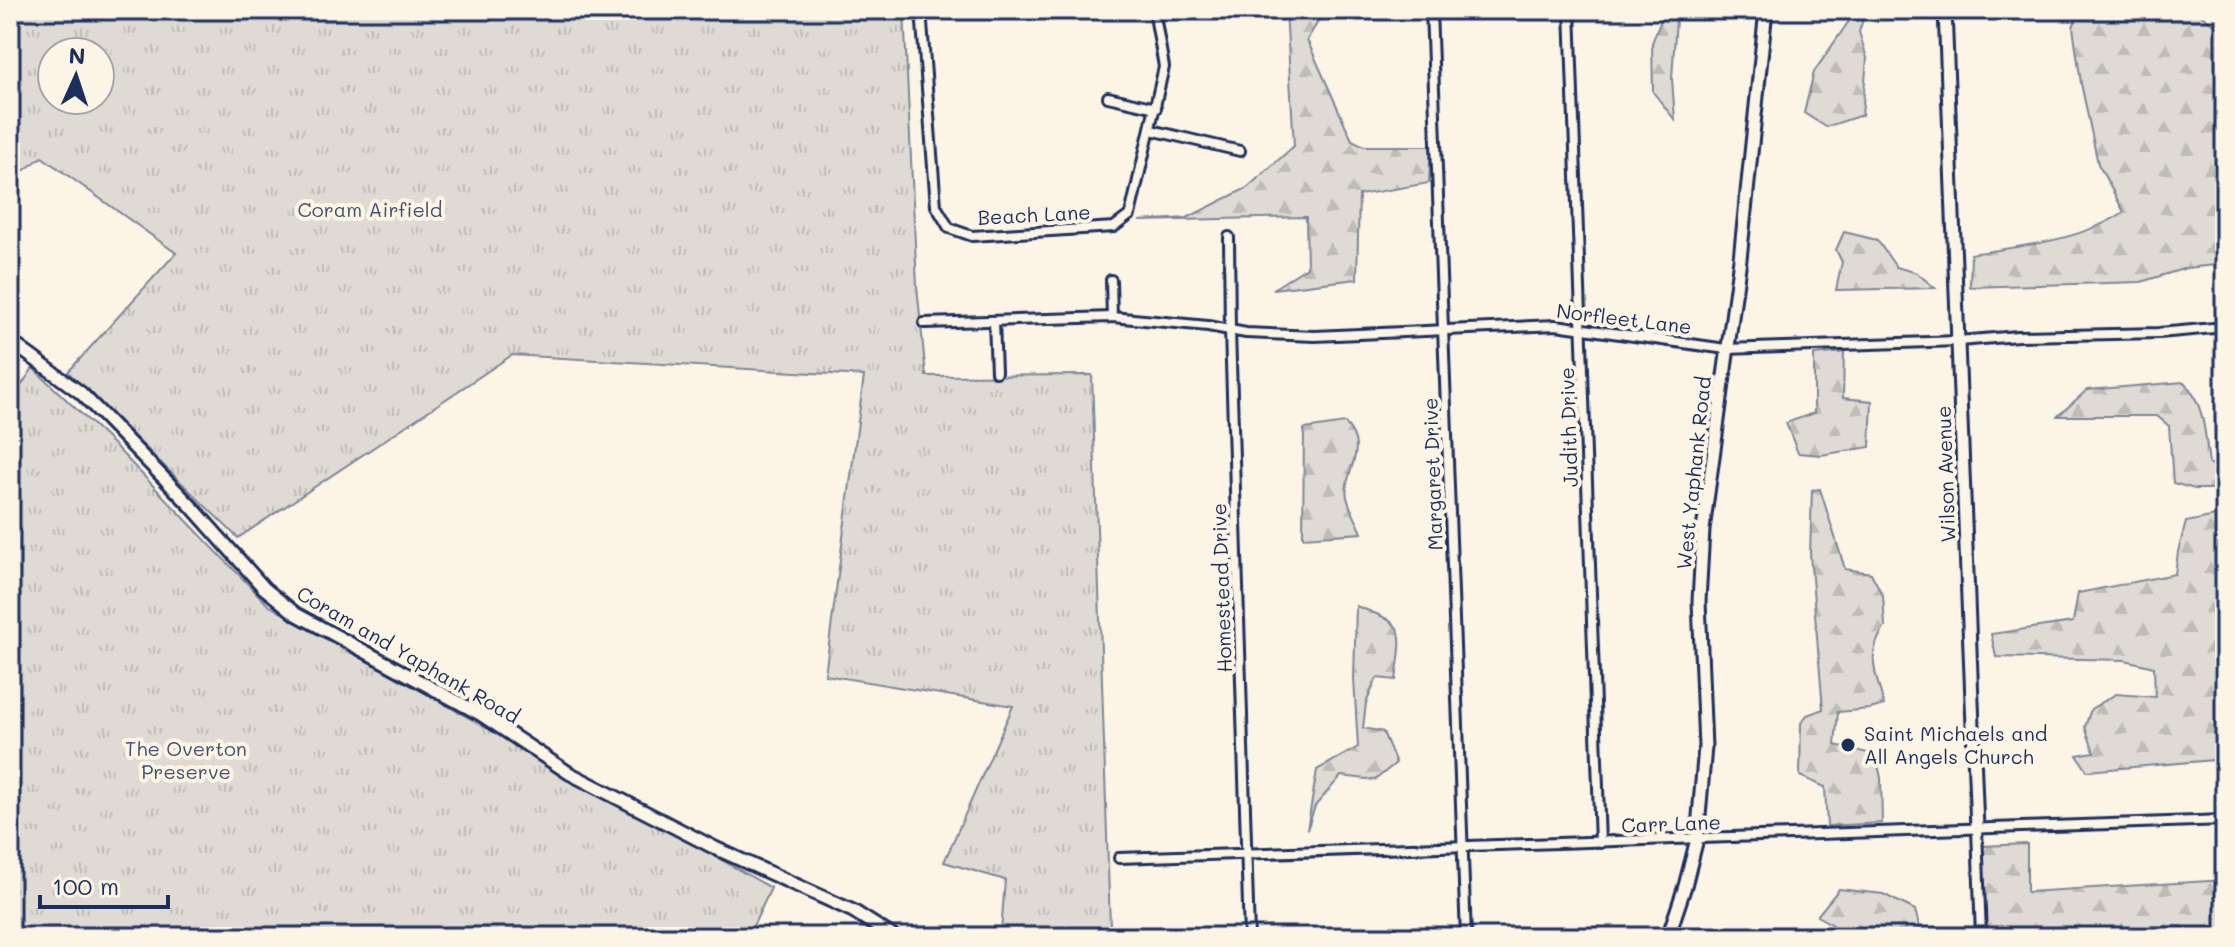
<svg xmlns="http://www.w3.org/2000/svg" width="2235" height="947" viewBox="0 0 2235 947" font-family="Mali,sans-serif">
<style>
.forest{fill:url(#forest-firs);stroke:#7d8599;stroke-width:2}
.park{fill:url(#park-tufts);stroke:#7d8599;stroke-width:2;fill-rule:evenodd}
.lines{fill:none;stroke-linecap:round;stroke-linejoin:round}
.street-casing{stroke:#1b2f5e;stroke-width:14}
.secondary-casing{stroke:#1b2f5e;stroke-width:17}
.street{stroke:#fcf5e5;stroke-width:8}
.secondary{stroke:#fcf5e5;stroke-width:11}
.poi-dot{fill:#1b2f5e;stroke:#fcf5e5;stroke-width:3}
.labels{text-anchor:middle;stroke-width:8;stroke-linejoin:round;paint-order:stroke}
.park-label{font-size:20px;fill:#425176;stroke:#fcf5e5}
.street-label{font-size:20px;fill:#1b2f5e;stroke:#fcf5e5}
.poi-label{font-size:20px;fill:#1b2f5e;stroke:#fcf5e5;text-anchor:start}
</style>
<defs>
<pattern id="forest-firs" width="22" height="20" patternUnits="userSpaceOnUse" patternTransform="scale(2)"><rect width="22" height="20" fill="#dfdbd4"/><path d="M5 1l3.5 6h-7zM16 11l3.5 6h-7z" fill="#bfbcb8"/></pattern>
<pattern id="park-tufts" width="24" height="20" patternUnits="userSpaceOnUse" patternTransform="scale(2)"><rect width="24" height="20" fill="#dfdbd4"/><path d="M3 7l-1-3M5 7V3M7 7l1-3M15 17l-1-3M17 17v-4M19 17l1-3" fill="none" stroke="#bfbcb8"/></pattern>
</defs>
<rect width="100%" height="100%" fill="#fcf5e5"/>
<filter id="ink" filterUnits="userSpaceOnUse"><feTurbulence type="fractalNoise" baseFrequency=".0125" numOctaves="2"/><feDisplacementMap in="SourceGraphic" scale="16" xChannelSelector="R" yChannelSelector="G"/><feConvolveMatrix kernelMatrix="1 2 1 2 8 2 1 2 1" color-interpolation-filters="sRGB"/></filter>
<g filter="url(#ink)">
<g class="forest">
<path d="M 1286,10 L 1325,10 L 1307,40 L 1352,140 L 1364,146 L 1431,146 L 1429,183 L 1359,195 L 1357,279 L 1273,289 L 1307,267 L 1306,217 L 1139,221 L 1187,218 L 1247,188 L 1294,146 Z"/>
<path d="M 1665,10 L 1673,10 L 1676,19 L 1672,79 L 1675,120 L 1653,92 L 1652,43 Z"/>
<path d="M 1850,10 L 1866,10 L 1859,32 L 1867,58 L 1862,115 L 1826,127 L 1804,113 L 1814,72 L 1849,21 Z"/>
<path d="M 2080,10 L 2199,10 L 2200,14 L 2225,32 L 2225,264 L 2186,268 L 2141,282 L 1970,287 L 1971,254 C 2022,246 2080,241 2124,212 L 2098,164 L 2081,83 L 2073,27 Z"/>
<path d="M 1844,232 L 1877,240 L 1896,267 L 1917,273 L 1935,288 L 1836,290 L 1842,262 L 1836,250 Z"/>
<path d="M 1844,352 L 1843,398 L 1872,401 L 1870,447 L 1821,455 L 1798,453 L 1786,423 L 1814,413 L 1814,355 Z"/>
<path d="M 2184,382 C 2205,404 2205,435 2209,464 L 2225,468 L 2225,489 L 2195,489 L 2173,483 L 2169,426 L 2157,416 L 2058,416 L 2087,390 Z"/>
<path d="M 1345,423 C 1371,450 1342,472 1347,497 C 1349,508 1358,522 1362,533 L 1303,537 L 1304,429 Z"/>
<path d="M 1820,489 L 1845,569 L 1871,573 L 1883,596 L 1885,627 C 1865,655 1876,674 1884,705 L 1870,709 L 1838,712 L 1835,745 L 1876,755 L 1881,778 L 1882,823 L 1827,826 L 1825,787 L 1800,776 L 1801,723 L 1807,715 L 1823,709 L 1810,554 L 1812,490 Z"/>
<path d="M 2225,514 L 2225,661 L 2223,662 L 2218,685 L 2225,692 L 2225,759 L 2087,771 L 2077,755 L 2094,752 L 2085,727 L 2091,709 L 2116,694 L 2155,697 L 2154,667 L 2125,660 L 1996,657 L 1991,634 L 2073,622 L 2078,593 L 2175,574 L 2178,552 L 2186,522 Z"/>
<path d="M 1356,606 C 1408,625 1403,627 1396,680 L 1377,678 L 1366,703 L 1363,728 L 1383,732 L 1396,763 L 1375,780 L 1341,776 L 1315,806 L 1307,830 L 1317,770 L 1358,747 L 1354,679 Z"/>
<path d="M 2027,844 L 2027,892 L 2225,880 L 2225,937 L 2183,937 L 2182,926 L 1985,934 L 1982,846 Z"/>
<path d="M 1839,889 L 1883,894 L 1915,910 L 1922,937 L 1833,937 L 1833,925 L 1817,916 Z"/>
</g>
<g class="park">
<path d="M 10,10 L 904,10 L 917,286 L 926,376 L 1092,375 L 1110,927 L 1001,932 L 1005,880 L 944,862 L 1013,706 L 825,675 L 864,376 L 512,355 L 238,538 L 68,372 L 176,253 L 42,157 L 22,172 L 10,158 ZM 52,52 L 100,52 L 100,100 L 52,100 Z"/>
<path d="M 33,368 L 110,441 L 268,605 L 771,888 L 748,937 L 10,937 L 10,402 Z"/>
</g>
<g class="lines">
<defs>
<g id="street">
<path d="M 921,10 L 936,206 L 949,228 L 972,236 L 1114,227 L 1130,215 L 1164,67 L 1154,10"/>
<path d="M 1431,10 L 1466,937"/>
<path d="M 1570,10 L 1600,843"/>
<path d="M 1108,97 L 1156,108"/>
<path d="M 1151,130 L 1240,151"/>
<path d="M 1229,237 L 1230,331 L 1249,937"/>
<path d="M 1111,280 L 1112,317"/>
<path d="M 994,321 L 996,372"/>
<path d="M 924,323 L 1112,317 L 1208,326 L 1246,333 L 1315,336 L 1556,325 L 1726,349 L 1959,341 L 2018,336 L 2159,333 L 2225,327"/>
<path d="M 1977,829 L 1981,937"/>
<path d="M 1119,858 L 2225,820"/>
</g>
<g id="secondary">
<path d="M 1945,10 L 1977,829"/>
<path d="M 10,341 L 81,393 L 192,507 L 264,588 L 296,614 L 480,714 L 569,773 L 715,848 L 853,911 L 894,937"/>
<path d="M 1668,937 L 1685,886 L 1697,839 L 1705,747 L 1699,601 L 1703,530 L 1740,259 L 1766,10"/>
</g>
</defs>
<use href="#street" class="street-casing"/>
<use href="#secondary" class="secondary-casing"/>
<use href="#street" class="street"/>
<use href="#secondary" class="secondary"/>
</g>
</g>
<circle class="poi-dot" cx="1848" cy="745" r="8"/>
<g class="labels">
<g class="park-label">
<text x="370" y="217">Coram Airfield</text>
<text x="186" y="756">The Overton<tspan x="186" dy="23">Preserve</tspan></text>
</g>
<g class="street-label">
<text transform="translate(1034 215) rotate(-3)" y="7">Beach Lane</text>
<text transform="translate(1624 319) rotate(7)" y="7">Norfleet Lane</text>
<text transform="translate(1569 427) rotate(-92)" y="7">Judith Drive</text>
<text transform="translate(1694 473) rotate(-84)" y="7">West Yaphank Road</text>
<text transform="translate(1433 474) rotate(-92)" y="7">Margaret Drive</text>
<text transform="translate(1946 474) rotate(-92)" y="7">Wilson Avenue</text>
<text transform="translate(1222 588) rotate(-92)" y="7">Homestead Drive</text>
<text transform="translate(408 655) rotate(30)" y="7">Coram and Yaphank Road</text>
<text transform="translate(1671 824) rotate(-2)" y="7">Carr Lane</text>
</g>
<g class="poi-label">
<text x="1864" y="741">Saint Michaels and<tspan x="1864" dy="23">All Angels Church</tspan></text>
</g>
</g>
<rect width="2235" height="947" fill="none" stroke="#fcf5e5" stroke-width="40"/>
<rect x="20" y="20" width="2195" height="907" fill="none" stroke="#1b2f5e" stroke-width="3" filter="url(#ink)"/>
<g transform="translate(76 76) rotate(3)"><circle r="38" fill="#fcf5e5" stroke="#a2a6af" stroke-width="2"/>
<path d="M0-6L14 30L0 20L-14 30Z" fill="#1b2f5e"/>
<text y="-12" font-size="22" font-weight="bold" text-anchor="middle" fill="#1b2f5e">N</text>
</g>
<path d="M40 895v12h128v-12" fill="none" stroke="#1b2f5e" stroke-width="4"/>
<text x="52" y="895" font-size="24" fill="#1b2f5e" stroke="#fcf5e5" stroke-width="6" paint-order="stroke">100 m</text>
</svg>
